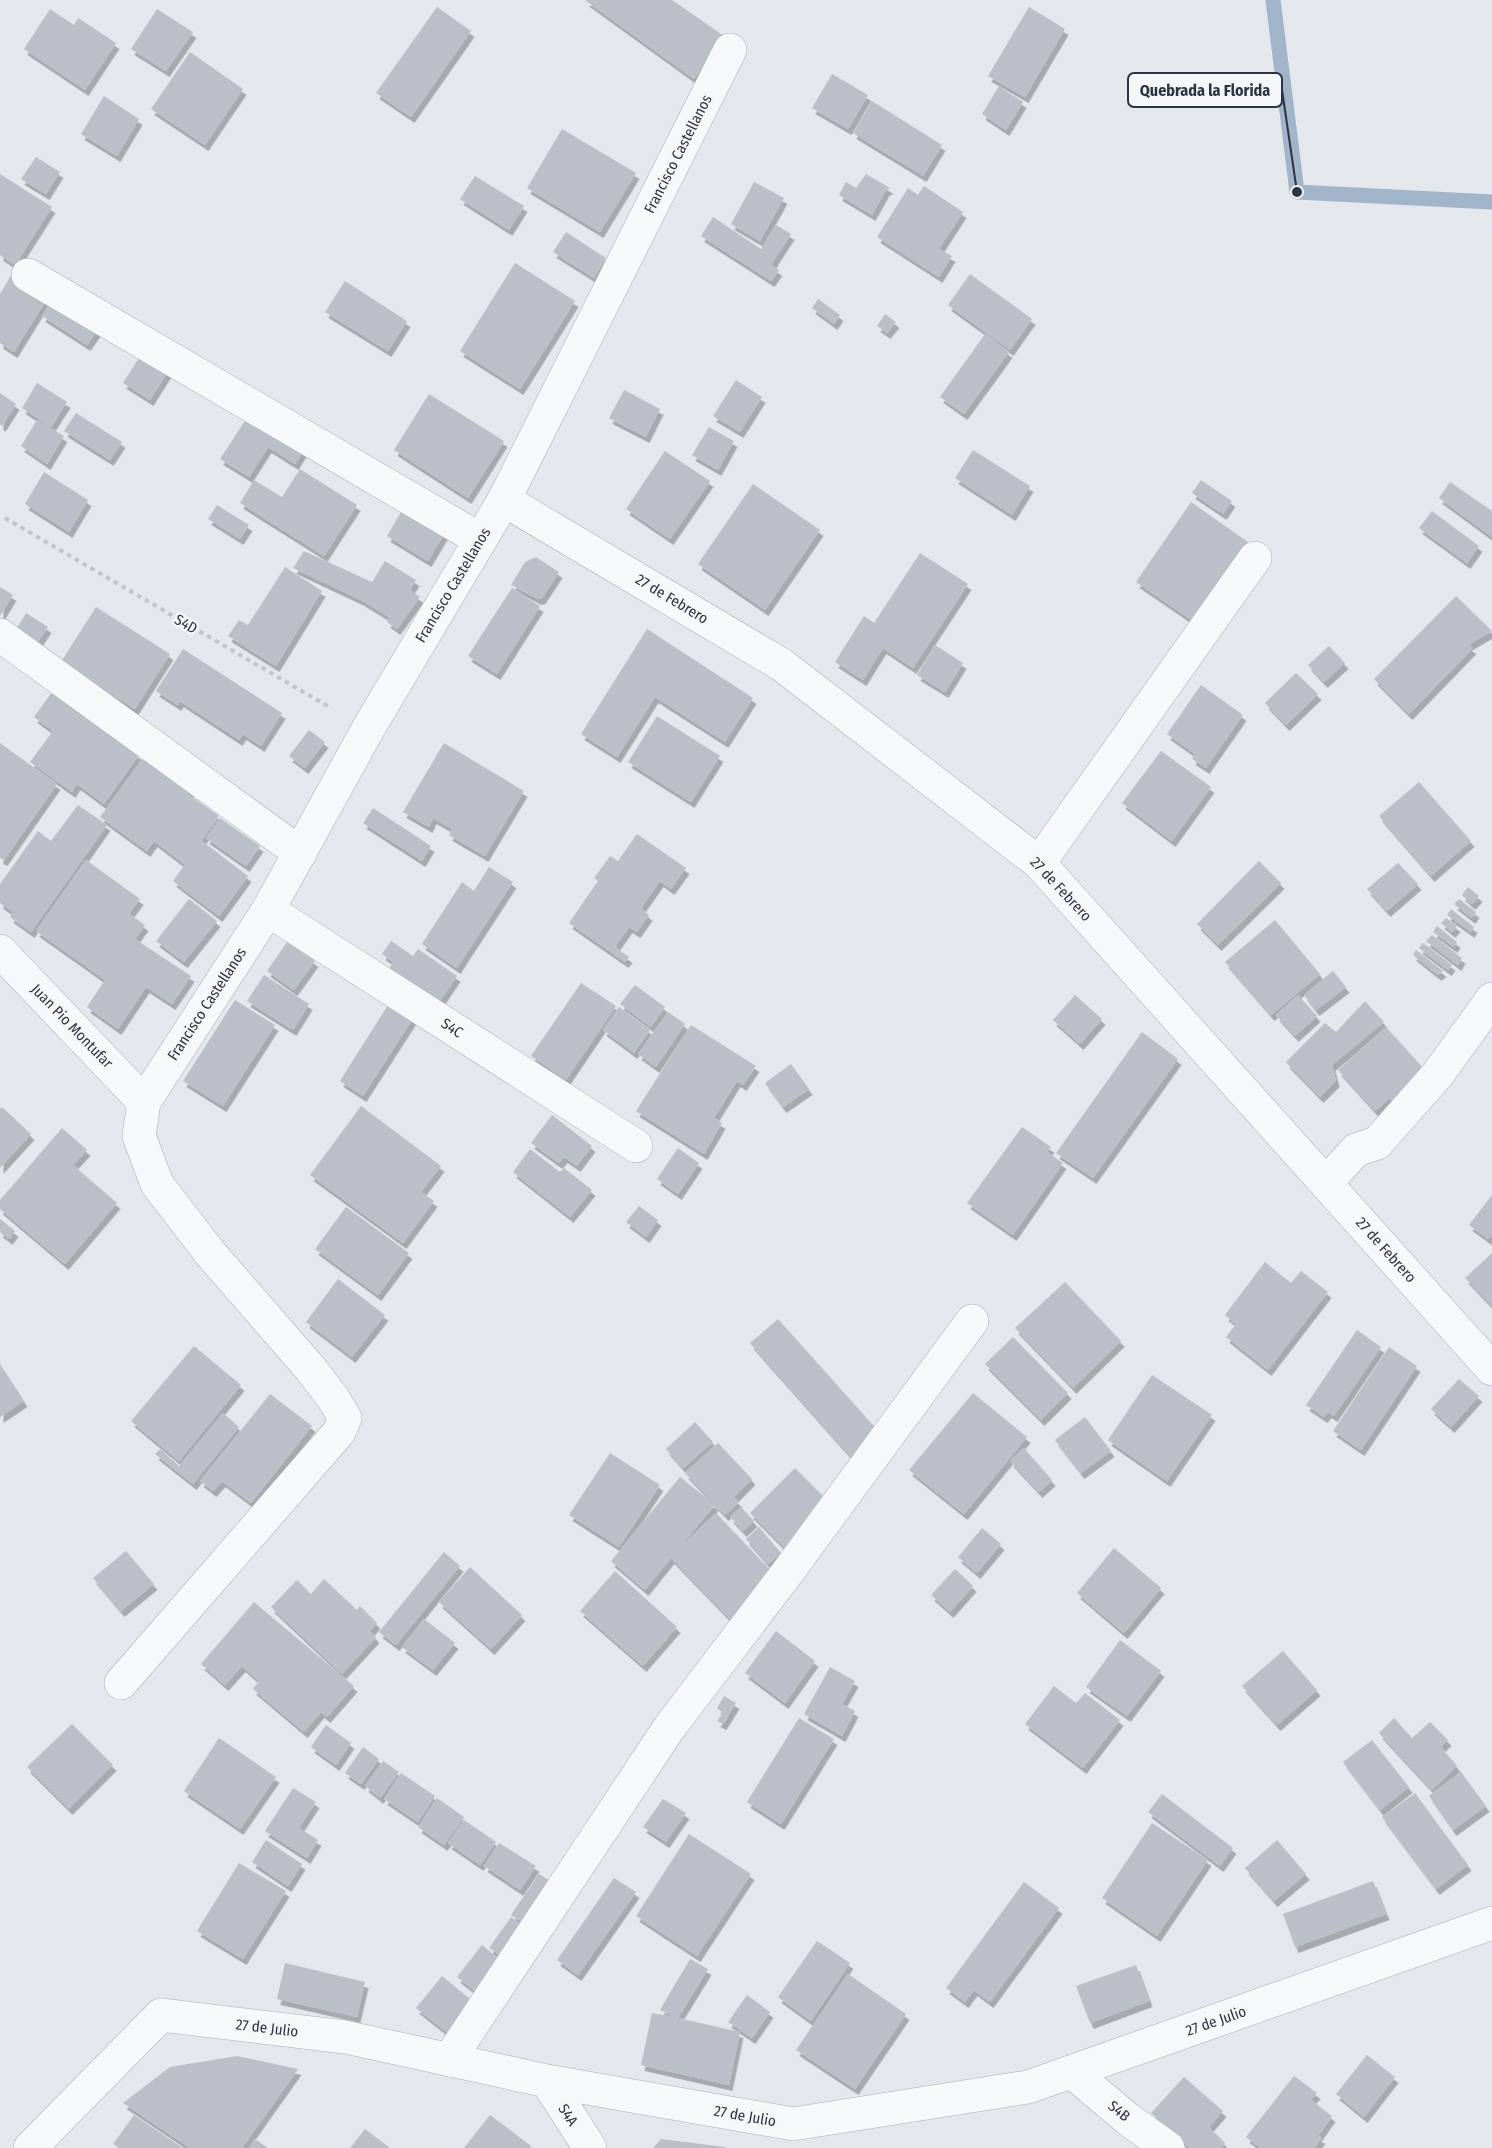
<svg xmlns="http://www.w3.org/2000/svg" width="1492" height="2148" viewBox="0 0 1492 2148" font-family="'Fira Sans Condensed',sans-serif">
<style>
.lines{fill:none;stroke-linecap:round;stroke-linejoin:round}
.stream{stroke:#a1b4c9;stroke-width:15}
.building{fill:#bbc0c8;filter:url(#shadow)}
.minor-casing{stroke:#a9aeb5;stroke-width:34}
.path{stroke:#c2c5ca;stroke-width:4;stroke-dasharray:4.5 4.5;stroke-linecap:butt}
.minor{stroke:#f7f8f9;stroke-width:33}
.labels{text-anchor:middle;stroke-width:5;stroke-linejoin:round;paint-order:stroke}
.street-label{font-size:15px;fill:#2c3443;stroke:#f4f6f8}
.leader{fill:none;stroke:#2c3443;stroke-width:2}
.callout-dot{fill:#2c3443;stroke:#f4f6f8;stroke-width:2}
.callout{fill:#f4f6f8;stroke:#2c3443;stroke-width:2}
.callout-label{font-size:16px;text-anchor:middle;font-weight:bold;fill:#2c3443}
</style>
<defs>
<filter id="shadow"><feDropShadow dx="3.5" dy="6" stdDeviation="0" flood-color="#0004"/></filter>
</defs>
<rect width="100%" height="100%" fill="#e4e7eb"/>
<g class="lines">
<path class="stream" d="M 1273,0 L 1297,192 L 1492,202"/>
</g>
<g class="building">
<path d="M 585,0 L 672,0 L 724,36 L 694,79 Z"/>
<path d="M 437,7 L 471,31 L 411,117 L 376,93 Z"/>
<path d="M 1029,7 L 1065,29 L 1025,97 L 988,76 Z"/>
<path d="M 50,9 L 74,25 L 78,18 L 116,43 L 85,90 L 24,49 Z"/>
<path d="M 157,9 L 193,32 L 166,71 L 131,49 Z"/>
<path d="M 190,52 L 243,89 L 205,145 L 151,109 Z"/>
<path d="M 832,74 L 868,95 L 848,129 L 812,108 Z"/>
<path d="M 999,86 L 1023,102 L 1006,130 L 982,114 Z"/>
<path d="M 104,96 L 139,119 L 117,156 L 81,134 Z"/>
<path d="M 872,101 L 942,145 L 923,176 L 853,133 Z"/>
<path d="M 562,129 L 636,173 L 600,232 L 527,188 Z"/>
<path d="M 36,157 L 60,172 L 46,194 L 21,179 Z"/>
<path d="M 0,174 L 52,207 L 15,265 L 0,255 Z"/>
<path d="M 866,174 L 890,188 L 886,190 L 872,215 L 839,195 L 846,182 L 856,188 Z"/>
<path d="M 475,176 L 524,206 L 509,230 L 460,199 Z"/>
<path d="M 754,182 L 784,198 L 760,241 L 731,224 Z"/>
<path d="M 924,186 L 963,212 L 939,249 L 952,256 L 939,277 L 877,237 L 908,188 L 918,195 Z"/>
<path d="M 713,217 L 761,249 L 776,225 L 791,234 L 771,265 L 779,270 L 771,281 L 701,236 Z"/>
<path d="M 566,232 L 606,258 L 594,278 L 553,252 Z"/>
<path d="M 515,263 L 575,301 L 520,389 L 460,351 Z"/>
<path d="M 12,274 L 48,297 L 14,352 L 0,343 L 0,294 Z"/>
<path d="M 970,274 L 1032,319 L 1010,350 L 948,305 Z"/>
<path d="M 345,281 L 407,321 L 388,351 L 325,312 Z"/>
<path d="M 55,296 L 101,325 L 87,345 L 42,316 Z"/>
<path d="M 818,299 L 840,315 L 834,324 L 812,308 Z"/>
<path d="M 885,314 L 896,322 L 887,333 L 877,326 Z"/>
<path d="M 985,334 L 1009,352 L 964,414 L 940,397 Z"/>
<path d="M 146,347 L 172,365 L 150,400 L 123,383 Z"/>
<path d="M 736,380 L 762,397 L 740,432 L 713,416 Z"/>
<path d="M 37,383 L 67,402 L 51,427 L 22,408 Z"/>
<path d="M 624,390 L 660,409 L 646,437 L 609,418 Z"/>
<path d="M 0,393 L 16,404 L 2,426 L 0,424 Z"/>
<path d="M 429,394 L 504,441 L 468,498 L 394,450 Z"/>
<path d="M 252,410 L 307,445 L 295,464 L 268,447 L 249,477 L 220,459 Z"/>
<path d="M 76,413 L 122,442 L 110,460 L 64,431 Z"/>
<path d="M 37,420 L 64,436 L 47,464 L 21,446 Z"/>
<path d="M 709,427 L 734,441 L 718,470 L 692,455 Z"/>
<path d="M 973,450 L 1030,486 L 1012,515 L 955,478 Z"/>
<path d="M 665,451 L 710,481 L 670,539 L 626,509 Z"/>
<path d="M 300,469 L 357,505 L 324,556 L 240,503 L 254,480 L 282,497 Z"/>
<path d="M 44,472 L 88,500 L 69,532 L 25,504 Z"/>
<path d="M 1201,480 L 1232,501 L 1223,514 L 1192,493 Z"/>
<path d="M 1450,482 L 1492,511 L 1492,537 L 1439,498 Z"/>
<path d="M 753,484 L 820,530 L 765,610 L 698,564 Z"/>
<path d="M 1191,502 L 1252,545 L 1193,621 L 1136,582 Z"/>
<path d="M 217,505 L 249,525 L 240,539 L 208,519 Z"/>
<path d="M 404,507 L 446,531 L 428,561 L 387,536 Z"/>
<path d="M 1432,511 L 1479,546 L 1467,563 L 1419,528 Z"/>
<path d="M 304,551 L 372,582 L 385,561 L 416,580 L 410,590 L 420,597 L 397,629 L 387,622 L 390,618 L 361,600 L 293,568 Z"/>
<path d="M 920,553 L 968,584 L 913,668 L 883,648 L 863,680 L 835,662 L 864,616 L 874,623 Z"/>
<path d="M 536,557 L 559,572 L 542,598 L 538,599 L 511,585 L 525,562 Z"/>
<path d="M 285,567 L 322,591 L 276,666 L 228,636 L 239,620 L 248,625 Z"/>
<path d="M 0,587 L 13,595 L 0,616 Z"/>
<path d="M 512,588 L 540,606 L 497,674 L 468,656 Z"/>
<path d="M 1456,596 L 1492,631 L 1468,645 L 1473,648 L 1409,714 L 1374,679 Z"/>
<path d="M 96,607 L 170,654 L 135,709 L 61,662 Z"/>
<path d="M 26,613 L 48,627 L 34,648 L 13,635 Z"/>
<path d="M 647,629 L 753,698 L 725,742 L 655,697 L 617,757 L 581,734 Z"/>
<path d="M 935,645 L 963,663 L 945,692 L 917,675 Z"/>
<path d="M 1329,646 L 1345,663 L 1324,682 L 1308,665 Z"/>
<path d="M 183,649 L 282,713 L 261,746 L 243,734 L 239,740 L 180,701 L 178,705 L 156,691 Z"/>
<path d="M 1296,673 L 1318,694 L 1286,725 L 1265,703 Z"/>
<path d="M 1201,685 L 1243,715 L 1206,768 L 1192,759 L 1195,754 L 1167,734 Z"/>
<path d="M 52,692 L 139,755 L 104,804 L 77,784 L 72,792 L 30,762 L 53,731 L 34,717 Z"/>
<path d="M 657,716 L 720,756 L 691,802 L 628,762 Z"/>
<path d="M 309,730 L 325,742 L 305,768 L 289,756 Z"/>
<path d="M 0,743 L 57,784 L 4,860 L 0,858 Z"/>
<path d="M 444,743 L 524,791 L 485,856 L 449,835 L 452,829 L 433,818 L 429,827 L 403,812 Z"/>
<path d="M 1161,751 L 1211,787 L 1172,841 L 1122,803 Z"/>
<path d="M 146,754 L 193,788 L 188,794 L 219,816 L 184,864 L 154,841 L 147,851 L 100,817 Z"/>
<path d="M 1419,782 L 1471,841 L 1431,876 L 1379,816 Z"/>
<path d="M 78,805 L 107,825 L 31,932 L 10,917 L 13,912 L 0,903 L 0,884 L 38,831 L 51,841 Z"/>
<path d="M 373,808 L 431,846 L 422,861 L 363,823 Z"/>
<path d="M 220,818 L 260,846 L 246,866 L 206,838 Z"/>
<path d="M 637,834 L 686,868 L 671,889 L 660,881 L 641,908 L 649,915 L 637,932 L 629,927 L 615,947 L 629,957 L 625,962 L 569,923 L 598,881 L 594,878 L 610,856 L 618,861 Z"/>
<path d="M 202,841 L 248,876 L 219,916 L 173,881 Z"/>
<path d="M 86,860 L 140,899 L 129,914 L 145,925 L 135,939 L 191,976 L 172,1004 L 146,987 L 118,1029 L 87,1007 L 105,980 L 36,931 Z"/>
<path d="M 1259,861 L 1281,883 L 1218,945 L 1197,924 Z"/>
<path d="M 1398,863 L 1418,884 L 1387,911 L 1367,889 Z"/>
<path d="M 489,867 L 513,882 L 457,968 L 422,944 L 462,882 L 474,891 Z"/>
<path d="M 1468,887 L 1479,896 L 1472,904 L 1462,895 Z"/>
<path d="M 189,899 L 217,921 L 184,962 L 156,941 Z"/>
<path d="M 1459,899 L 1476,912 L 1472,918 L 1454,904 Z"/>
<path d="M 1451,909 L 1474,927 L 1471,932 L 1447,915 Z"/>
<path d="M 1446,918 L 1457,926 L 1452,932 L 1441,923 Z"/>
<path d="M 1275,920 L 1320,974 L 1271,1015 L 1225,962 Z"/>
<path d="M 1437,926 L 1457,942 L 1454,947 L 1433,932 Z"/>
<path d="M 1432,935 L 1462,958 L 1458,965 L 1426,941 Z"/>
<path d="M 391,941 L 413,956 L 418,949 L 457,976 L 436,1007 L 386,974 L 393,962 L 382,954 Z"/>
<path d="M 287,942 L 315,961 L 294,990 L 267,971 Z"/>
<path d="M 1423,943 L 1452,965 L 1448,970 L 1419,948 Z"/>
<path d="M 1416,950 L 1443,971 L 1438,975 L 1413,955 Z"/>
<path d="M 1333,971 L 1346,987 L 1316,1010 L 1304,995 Z"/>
<path d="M 264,975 L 309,1004 L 293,1030 L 247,1001 Z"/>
<path d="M 581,983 L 616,1006 L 566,1080 L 531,1056 Z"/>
<path d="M 635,985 L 665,1007 L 651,1027 L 620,1004 Z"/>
<path d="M 1075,995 L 1102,1019 L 1080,1044 L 1053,1020 Z"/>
<path d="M 1298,995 L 1317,1016 L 1295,1036 L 1276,1015 Z"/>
<path d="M 393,997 L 417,1012 L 363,1096 L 340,1081 Z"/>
<path d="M 235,1000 L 275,1025 L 223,1106 L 183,1081 Z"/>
<path d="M 1365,1001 L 1384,1022 L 1332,1065 L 1336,1081 L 1320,1097 L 1286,1062 L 1325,1023 L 1336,1032 Z"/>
<path d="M 619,1007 L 650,1030 L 634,1053 L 603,1030 Z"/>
<path d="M 668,1012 L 685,1024 L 656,1067 L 638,1054 Z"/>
<path d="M 691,1025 L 756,1066 L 743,1085 L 737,1081 L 714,1118 L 722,1123 L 704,1154 L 636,1111 Z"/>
<path d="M 1386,1027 L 1425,1070 L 1393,1104 L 1390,1098 L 1375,1111 L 1338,1070 Z"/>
<path d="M 1142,1032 L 1178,1059 L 1093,1178 L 1056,1153 Z"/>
<path d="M 791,1064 L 809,1089 L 783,1107 L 765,1083 Z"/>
<path d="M 361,1106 L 441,1166 L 421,1192 L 434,1201 L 403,1243 L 310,1175 Z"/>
<path d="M 2,1107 L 31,1134 L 0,1168 L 0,1109 Z"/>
<path d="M 552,1115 L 592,1146 L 577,1166 L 564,1157 L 559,1163 L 531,1143 Z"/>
<path d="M 1022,1127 L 1051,1147 L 1047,1152 L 1063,1163 L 1013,1235 L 967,1203 Z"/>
<path d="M 62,1128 L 87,1150 L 73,1165 L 117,1203 L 65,1264 L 0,1209 L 0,1200 Z"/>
<path d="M 678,1148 L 699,1163 L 678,1194 L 657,1179 Z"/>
<path d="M 530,1149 L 560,1172 L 564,1168 L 592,1190 L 570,1217 L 513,1172 Z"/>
<path d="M 1492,1195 L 1492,1234 L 1488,1239 L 1469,1225 Z"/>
<path d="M 639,1206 L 658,1220 L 646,1237 L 626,1222 Z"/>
<path d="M 346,1207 L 409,1253 L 378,1295 L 315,1249 Z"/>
<path d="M 0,1219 L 15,1231 L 9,1239 L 0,1232 Z"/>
<path d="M 1492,1253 L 1492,1306 L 1465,1278 Z"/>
<path d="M 1265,1262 L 1291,1283 L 1301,1271 L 1328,1292 L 1268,1370 L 1226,1337 L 1236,1324 L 1225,1315 Z"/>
<path d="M 338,1279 L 385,1315 L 352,1357 L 306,1322 Z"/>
<path d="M 1065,1282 L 1121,1341 L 1073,1388 L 1015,1328 Z"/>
<path d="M 778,1319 L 881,1434 L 853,1459 L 750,1343 Z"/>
<path d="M 1357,1330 L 1381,1347 L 1334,1416 L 1328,1412 L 1324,1417 L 1306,1405 Z"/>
<path d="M 1013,1337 L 1068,1393 L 1041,1420 L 985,1364 Z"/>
<path d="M 194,1346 L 241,1385 L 179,1461 L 131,1421 Z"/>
<path d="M 1389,1347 L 1417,1366 L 1361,1450 L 1333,1431 Z"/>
<path d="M 0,1364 L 24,1401 L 0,1417 Z"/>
<path d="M 1152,1375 L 1212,1415 L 1167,1481 L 1108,1440 Z"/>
<path d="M 1459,1379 L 1479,1396 L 1451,1427 L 1431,1409 Z"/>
<path d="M 973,1393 L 1027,1437 L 964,1514 L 909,1470 Z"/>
<path d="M 270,1394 L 312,1426 L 251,1503 L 222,1481 L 213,1491 L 200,1481 Z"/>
<path d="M 223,1413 L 239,1427 L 193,1484 L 155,1454 L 160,1449 L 179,1466 Z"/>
<path d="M 1085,1417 L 1111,1451 L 1081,1473 L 1055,1440 Z"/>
<path d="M 695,1422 L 713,1442 L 683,1468 L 666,1449 Z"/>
<path d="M 718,1443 L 752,1479 L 734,1497 L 739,1502 L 725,1515 L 685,1473 Z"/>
<path d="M 1024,1448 L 1052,1480 L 1039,1492 L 1010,1461 Z"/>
<path d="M 610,1453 L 660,1485 L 619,1547 L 569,1515 Z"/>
<path d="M 795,1468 L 829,1502 L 784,1547 L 750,1513 Z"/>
<path d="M 680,1477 L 715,1505 L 676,1551 L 716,1513 L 776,1576 L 731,1620 L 671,1558 L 645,1590 L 611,1561 Z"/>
<path d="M 741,1507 L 754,1521 L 743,1531 L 730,1517 Z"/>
<path d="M 759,1527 L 781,1553 L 768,1564 L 746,1539 Z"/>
<path d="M 982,1528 L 1001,1544 L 977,1573 L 958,1557 Z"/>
<path d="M 1114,1548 L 1161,1588 L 1124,1633 L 1077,1593 Z"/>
<path d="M 126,1551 L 154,1584 L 121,1611 L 93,1578 Z"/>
<path d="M 444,1552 L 460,1566 L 396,1645 L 379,1632 Z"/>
<path d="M 470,1567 L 522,1615 L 491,1649 L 439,1602 Z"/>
<path d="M 955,1569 L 973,1586 L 950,1612 L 931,1595 Z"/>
<path d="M 615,1571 L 677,1627 L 643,1666 L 580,1611 Z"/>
<path d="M 324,1579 L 357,1610 L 360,1606 L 377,1623 L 370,1631 L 376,1637 L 342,1674 L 271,1607 L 297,1580 L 311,1594 Z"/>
<path d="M 254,1602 L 354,1686 L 327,1717 L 321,1712 L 304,1732 L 253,1689 L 259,1681 L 242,1666 L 225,1685 L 201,1664 Z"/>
<path d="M 424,1619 L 455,1643 L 433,1670 L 402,1647 Z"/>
<path d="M 776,1631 L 815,1661 L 785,1703 L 745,1673 Z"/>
<path d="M 1120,1640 L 1161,1671 L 1127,1716 L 1086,1687 Z"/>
<path d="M 1283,1651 L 1317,1690 L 1277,1725 L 1242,1686 Z"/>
<path d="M 830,1667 L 855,1681 L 842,1704 L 855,1711 L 842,1736 L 804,1714 Z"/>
<path d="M 1054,1686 L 1076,1703 L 1085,1693 L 1120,1720 L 1083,1768 L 1025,1724 Z"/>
<path d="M 724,1696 L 736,1703 L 723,1724 L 717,1721 L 723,1713 L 717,1708 Z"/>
<path d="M 799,1718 L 834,1739 L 781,1824 L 747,1802 Z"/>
<path d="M 1394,1718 L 1412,1738 L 1430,1722 L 1448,1740 L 1441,1747 L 1457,1766 L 1432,1790 L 1379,1733 Z"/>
<path d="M 72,1724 L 113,1765 L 69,1809 L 27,1767 Z"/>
<path d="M 326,1725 L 351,1743 L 336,1765 L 311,1747 Z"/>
<path d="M 219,1738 L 276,1777 L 240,1829 L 184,1791 Z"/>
<path d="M 1372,1740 L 1409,1787 L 1380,1810 L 1343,1762 Z"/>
<path d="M 363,1747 L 379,1759 L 361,1784 L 345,1773 Z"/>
<path d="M 383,1761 L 399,1772 L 380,1798 L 365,1786 Z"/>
<path d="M 1461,1772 L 1486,1806 L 1453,1830 L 1429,1796 Z"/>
<path d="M 401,1773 L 435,1796 L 418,1822 L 384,1799 Z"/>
<path d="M 293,1788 L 316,1802 L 299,1828 L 318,1840 L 307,1858 L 265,1831 Z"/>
<path d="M 1415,1793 L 1468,1865 L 1436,1889 L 1382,1817 Z"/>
<path d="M 1162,1794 L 1233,1848 L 1220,1866 L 1148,1812 Z"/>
<path d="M 437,1798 L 464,1817 L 444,1845 L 418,1827 Z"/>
<path d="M 663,1799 L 686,1813 L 666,1842 L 643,1827 Z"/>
<path d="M 464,1820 L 496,1842 L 480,1865 L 448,1843 Z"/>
<path d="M 1152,1823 L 1208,1860 L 1157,1936 L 1102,1898 Z"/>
<path d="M 689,1834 L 751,1874 L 697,1956 L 636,1916 Z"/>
<path d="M 266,1840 L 302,1864 L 288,1886 L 252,1862 Z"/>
<path d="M 1277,1840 L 1306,1874 L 1274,1901 L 1245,1868 Z"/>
<path d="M 499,1843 L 536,1866 L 520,1890 L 484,1866 Z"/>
<path d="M 239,1863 L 286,1891 L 243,1959 L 197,1931 Z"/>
<path d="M 539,1874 L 558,1886 L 530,1927 L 511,1915 Z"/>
<path d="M 614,1878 L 636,1892 L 578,1975 L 557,1960 Z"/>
<path d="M 1373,1881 L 1386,1914 L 1295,1947 L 1283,1914 Z"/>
<path d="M 1024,1882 L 1059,1908 L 990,2002 L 974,1990 L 965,2002 L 946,1988 Z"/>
<path d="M 511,1917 L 528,1929 L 507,1960 L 489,1948 Z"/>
<path d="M 817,1941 L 850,1963 L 811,2021 L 778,1997 Z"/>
<path d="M 482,1945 L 503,1962 L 479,1994 L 457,1977 Z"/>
<path d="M 690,1959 L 708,1969 L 678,2018 L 740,2032 L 729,2085 L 641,2065 L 652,2013 L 674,2017 L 660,2010 Z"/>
<path d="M 285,1963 L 365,1982 L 357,2017 L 277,1999 Z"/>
<path d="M 1136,1965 L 1149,2001 L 1090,2023 L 1076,1986 Z"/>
<path d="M 848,1974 L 906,2014 L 855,2089 L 796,2050 Z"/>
<path d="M 442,1976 L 475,2003 L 449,2034 L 416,2008 Z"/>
<path d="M 747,1995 L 770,2012 L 752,2038 L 728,2022 Z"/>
<path d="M 1367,2055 L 1395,2077 L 1364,2117 L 1336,2094 Z"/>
<path d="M 237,2056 L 298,2069 L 242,2148 L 190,2148 L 123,2103 L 170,2067 Z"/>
<path d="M 1294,2076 L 1317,2093 L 1311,2100 L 1332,2116 L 1318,2136 L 1322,2138 L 1314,2148 L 1261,2148 L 1246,2137 Z"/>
<path d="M 1184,2077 L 1223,2111 L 1209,2127 L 1225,2143 L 1221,2148 L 1190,2148 L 1151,2113 Z"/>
<path d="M 134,2115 L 183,2148 L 119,2148 L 113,2144 Z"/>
<path d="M 490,2115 L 531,2146 L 530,2148 L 464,2148 Z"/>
<path d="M 365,2129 L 390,2148 L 350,2148 Z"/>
<path d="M 255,2139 L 268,2148 L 249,2148 Z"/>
<path d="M 661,2139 L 725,2147 L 725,2148 L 653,2148 Z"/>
</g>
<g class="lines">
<defs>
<g id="minor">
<path d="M 28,275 L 481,540"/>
<path d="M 504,500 L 782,665 L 1039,863 L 1492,1369"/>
<path d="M 0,635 L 300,853"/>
<path d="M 1039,863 L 1255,558"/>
<path d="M 268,910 L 636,1146"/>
<path d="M 0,951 L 144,1102"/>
<path d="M 1326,1183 L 1356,1150 L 1377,1143 L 1438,1074 L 1492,999"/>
<path d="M 121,1683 L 339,1432 L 345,1418 L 333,1398 L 310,1368 L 210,1253 L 157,1184 L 139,1136 L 144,1102 L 268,910 L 368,729 L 504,500 L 730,50"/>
<path d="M 449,2060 L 669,1728 L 787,1573 L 972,1321"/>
<path d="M 1072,2072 L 1129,2120 L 1168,2148"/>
<path d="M 547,2081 L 590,2148"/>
<path d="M 30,2148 L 161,2015 L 345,2037 L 547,2081 L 793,2124 L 1028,2087 L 1492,1923"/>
</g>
</defs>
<use href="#minor" class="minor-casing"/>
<path class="path" d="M 5,518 L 331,708"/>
<use href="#minor" class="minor"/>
</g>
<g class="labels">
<g class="street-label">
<text transform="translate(678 154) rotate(-63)" y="5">Francisco Castellanos</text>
<text transform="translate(453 585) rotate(-59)" y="5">Francisco Castellanos</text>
<text transform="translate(672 599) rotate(31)" y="5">27 de Febrero</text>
<text transform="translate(186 624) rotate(30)" y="5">S4D</text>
<text transform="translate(1061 889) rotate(47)" y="5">27 de Febrero</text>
<text transform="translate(207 1004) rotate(-57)" y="5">Francisco Castellanos</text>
<text transform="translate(72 1026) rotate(46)" y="5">Juan Pio Montufar</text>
<text transform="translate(452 1028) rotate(33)" y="5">S4C</text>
<text transform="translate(1386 1250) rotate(48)" y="5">27 de Febrero</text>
<text transform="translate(1216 2021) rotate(-19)" y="5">27 de Julio</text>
<text transform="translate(267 2028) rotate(7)" y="5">27 de Julio</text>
<text transform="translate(1119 2111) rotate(39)" y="5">S4B</text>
<text transform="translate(568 2115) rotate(57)" y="5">S4A</text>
<text transform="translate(745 2116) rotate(10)" y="5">27 de Julio</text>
</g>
</g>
<path class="leader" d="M1297 192L1282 90"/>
<circle class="callout-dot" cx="1297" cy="192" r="6"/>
<rect class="callout" x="1128" y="73" width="154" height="34" rx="6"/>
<g class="callout-label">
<text x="1205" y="96">Quebrada la Florida</text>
</g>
</svg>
